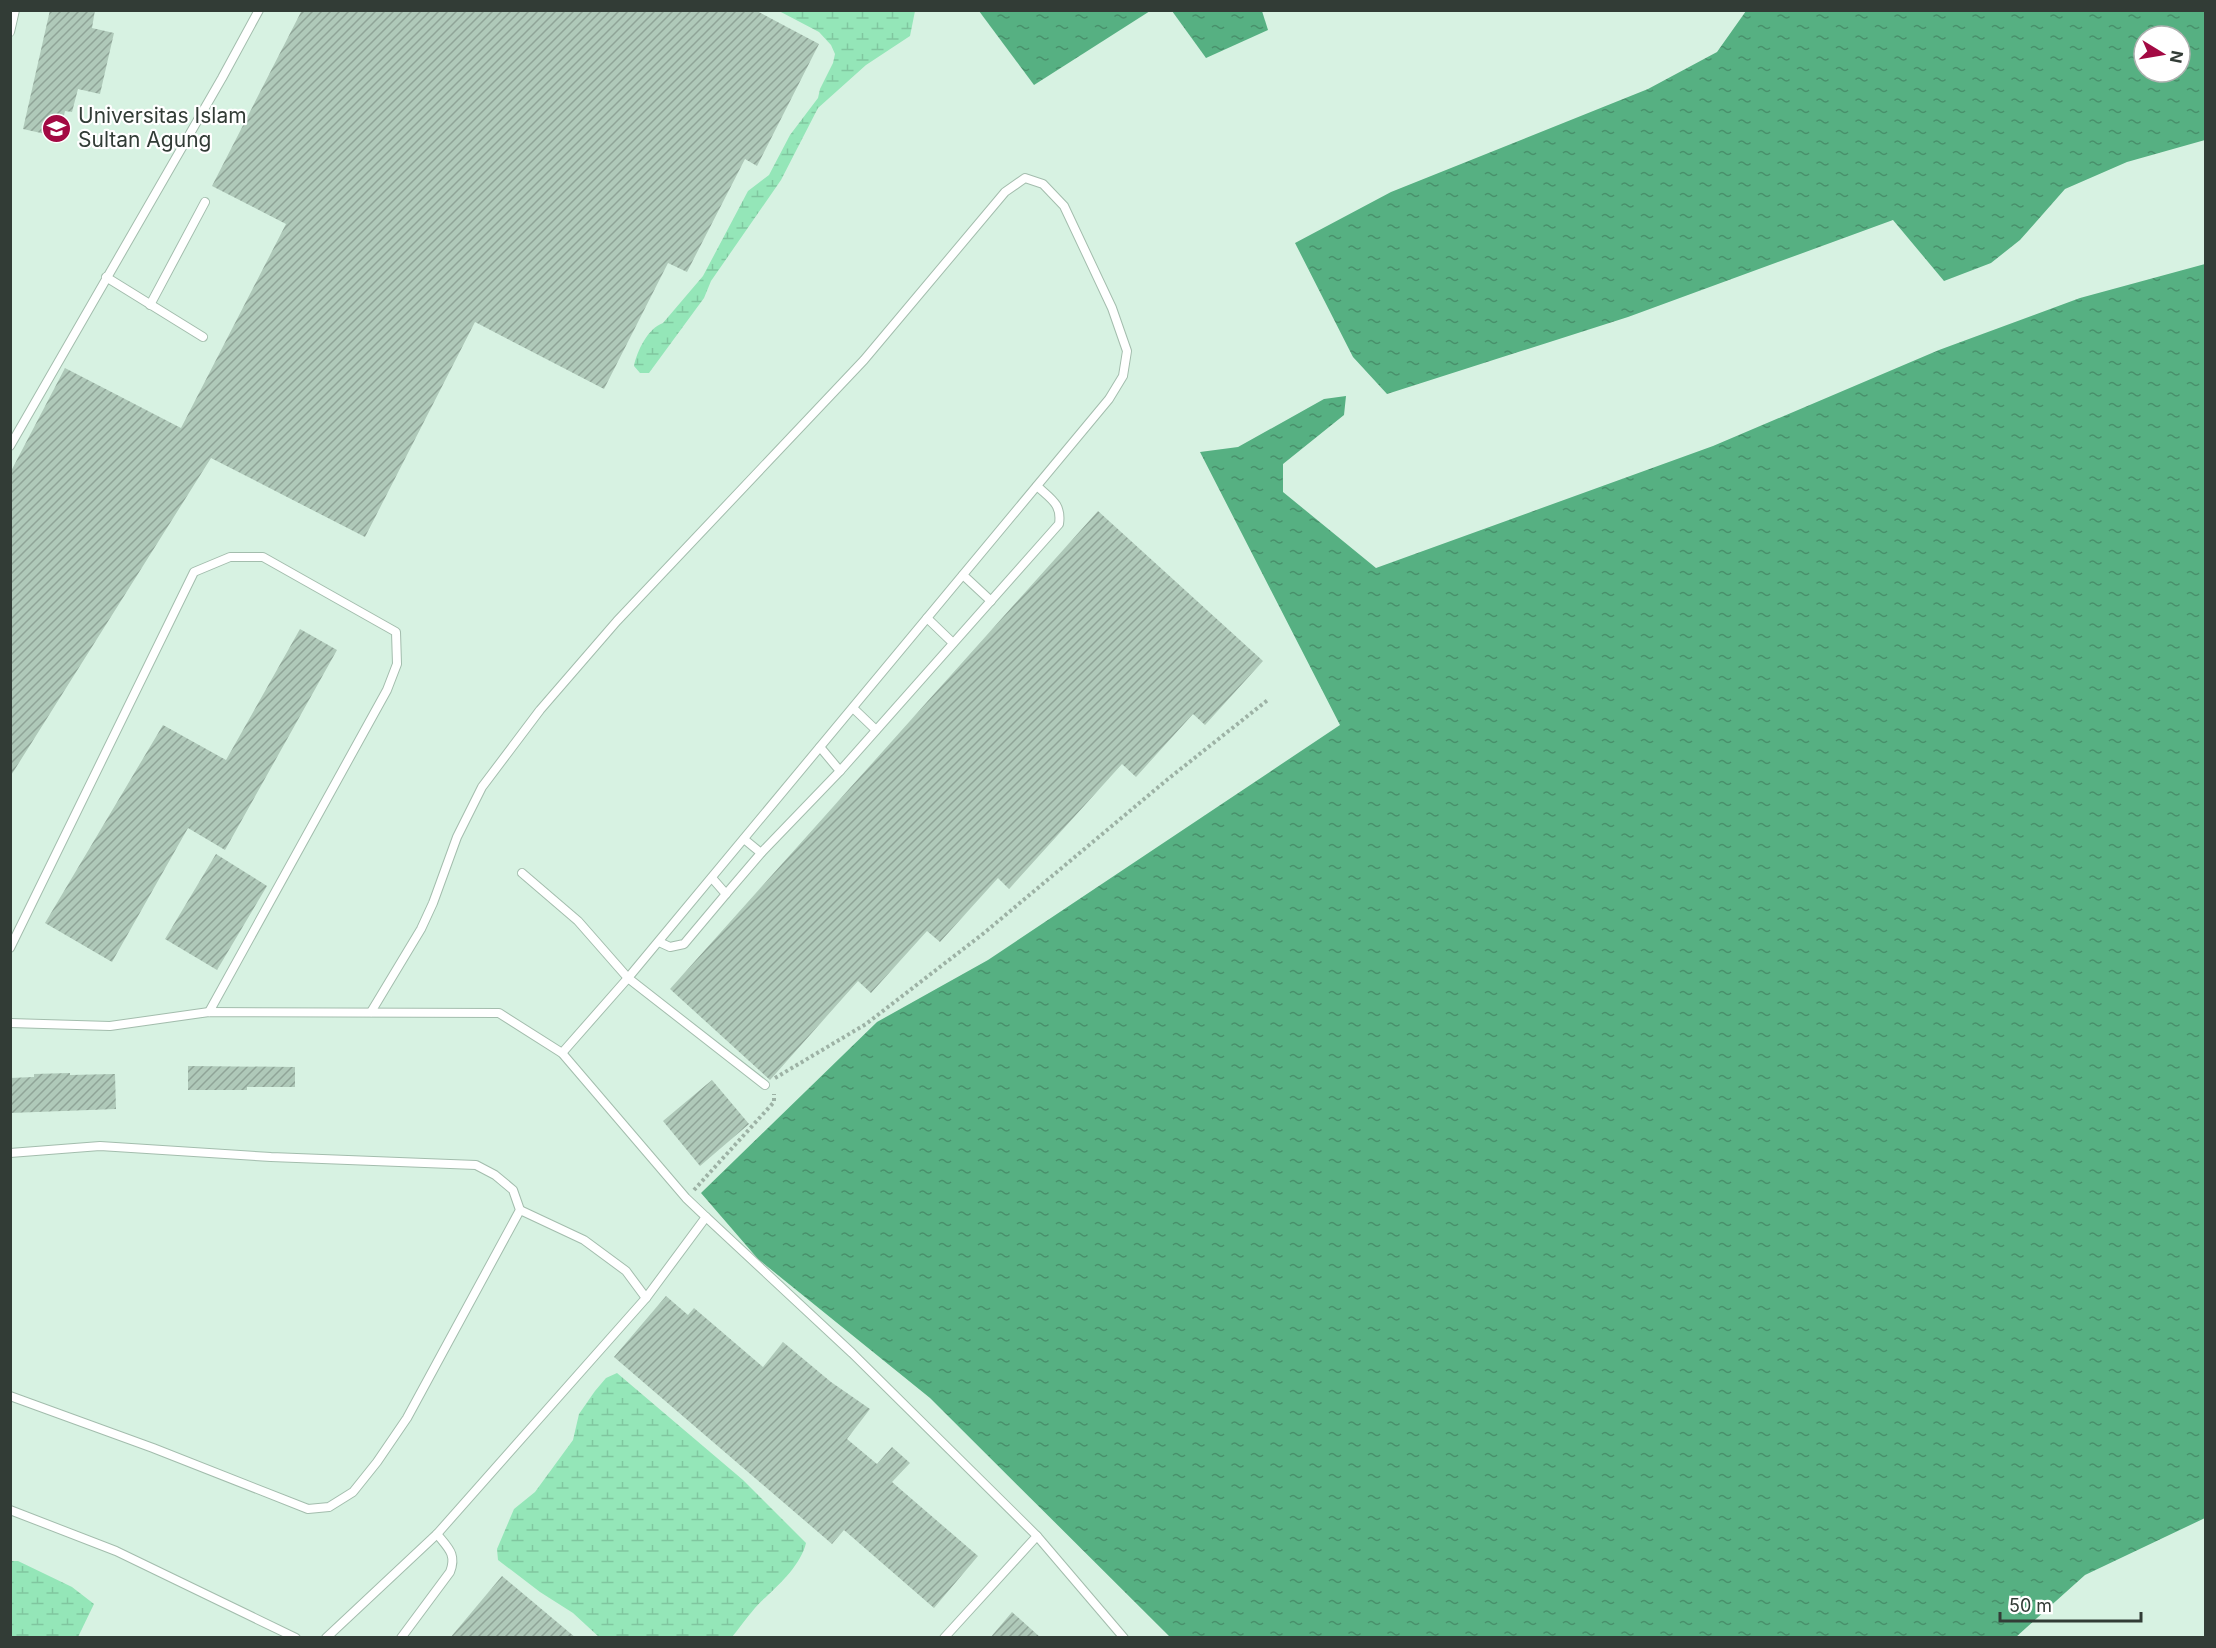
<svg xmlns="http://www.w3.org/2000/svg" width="2216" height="1648" viewBox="0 0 2216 1648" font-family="Inter,sans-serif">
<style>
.wetland{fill:url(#wetland-marsh)}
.water{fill:url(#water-ripples);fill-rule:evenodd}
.building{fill:url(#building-hatch)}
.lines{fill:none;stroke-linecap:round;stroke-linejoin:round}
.service-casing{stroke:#a3bdad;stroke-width:10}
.path{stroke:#9db2a5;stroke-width:4;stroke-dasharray:3 3;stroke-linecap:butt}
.service{stroke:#fff;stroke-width:8}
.labels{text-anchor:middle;stroke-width:4.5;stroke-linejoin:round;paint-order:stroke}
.poi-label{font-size:21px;fill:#323c36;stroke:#fff;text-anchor:start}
</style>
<defs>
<pattern id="wetland-marsh" width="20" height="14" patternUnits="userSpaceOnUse" patternTransform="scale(1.5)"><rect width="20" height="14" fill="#94e6b8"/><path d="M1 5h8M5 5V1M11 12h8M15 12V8" fill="none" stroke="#80c69f"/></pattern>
<pattern id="water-ripples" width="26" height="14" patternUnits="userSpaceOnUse" patternTransform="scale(1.5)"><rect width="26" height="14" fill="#56b082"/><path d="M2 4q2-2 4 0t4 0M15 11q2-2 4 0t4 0" fill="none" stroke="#48906b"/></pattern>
<pattern id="building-hatch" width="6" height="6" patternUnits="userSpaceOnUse" patternTransform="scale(1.5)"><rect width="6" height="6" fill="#afc9b9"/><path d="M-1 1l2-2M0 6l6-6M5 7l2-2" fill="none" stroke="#8fa497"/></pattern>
</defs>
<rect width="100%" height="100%" fill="#d7f2e2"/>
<g class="wetland">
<path d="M 779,11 L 915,11 L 910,36 L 866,65 L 818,108 L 781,180 L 711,281 L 704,298 L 649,373 L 640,373 L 634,366 C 637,351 648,328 663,323 L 703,276 L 748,191 L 769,175 L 790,135 L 818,98 L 820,89 L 833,63 L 835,54 L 831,45 L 819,32 Z"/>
<path d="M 617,1373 L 743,1480 L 806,1543 C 801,1564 781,1583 766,1597 C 753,1608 743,1624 732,1637 L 599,1637 L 573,1613 L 540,1592 L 498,1560 L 497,1549 L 514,1509 L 535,1492 L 573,1440 L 579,1414 L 595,1391 L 606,1378 Z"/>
<path d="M 11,1561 L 18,1561 L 72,1587 L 94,1604 L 78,1637 L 11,1637 Z"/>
</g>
<g class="water">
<path d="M 979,11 L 1150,11 L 1034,85 Z"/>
<path d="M 1172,11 L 1262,11 L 1268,30 L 1206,58 Z"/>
<path d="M 1746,11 L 2205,11 L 2205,140 L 2127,162 L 2065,189 L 2020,240 L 1991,263 L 1944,281 L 1893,220 L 1628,317 L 1387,394 L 1353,357 L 1295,243 L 1391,192 L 1648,89 L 1717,52 ZM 2144,36 L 2180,36 L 2180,72 L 2144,72 Z"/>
<path d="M 2205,264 L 2205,1518 L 2085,1575 L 2016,1637 L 1170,1637 L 930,1398 L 758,1259 L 701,1193 L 877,1022 L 988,960 L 1340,725 L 1200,452 L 1238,447 L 1324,399 L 1346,396 L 1344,415 L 1283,464 L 1283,492 L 1376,568 L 1713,446 L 1939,350 L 2080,298 Z"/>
</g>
<g class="building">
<path d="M 50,10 L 95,10 L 92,28 L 114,33 L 100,94 L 78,89 L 72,112 L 65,111 L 59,137 L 23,129 Z"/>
<path d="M 302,10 L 755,10 L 819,44 L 757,166 L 745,159 L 687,272 L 668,263 L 604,389 L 475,322 L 365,537 L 211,458 L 10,777 L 10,473 L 65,368 L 181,428 L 286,224 L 212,186 Z"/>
<path d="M 1098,511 L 1263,661 L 1205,725 L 1193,714 L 1136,777 L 1122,764 L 1009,889 L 998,878 L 940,942 L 927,931 L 871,993 L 858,981 L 770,1080 L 670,989 Z"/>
<path d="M 300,629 L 337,650 L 225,850 L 188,828 L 112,962 L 45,923 L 163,725 L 226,760 Z"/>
<path d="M 216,854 L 267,886 L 217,970 L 165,939 Z"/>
<path d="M 188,1066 L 295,1067 L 295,1087 L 247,1087 L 247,1090 L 188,1090 Z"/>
<path d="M 70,1073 L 70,1075 L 115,1074 L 116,1109 L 10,1113 L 10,1078 L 34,1077 L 34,1074 Z"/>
<path d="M 712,1080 L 749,1124 L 700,1166 L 663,1121 Z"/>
<path d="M 666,1296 L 688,1315 L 694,1308 L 763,1367 L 783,1342 L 831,1382 L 870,1409 L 847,1439 L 877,1464 L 892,1447 L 910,1463 L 892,1482 L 978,1556 L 934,1608 L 844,1530 L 832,1544 L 614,1357 Z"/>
<path d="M 502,1576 L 576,1638 L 450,1638 Z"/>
<path d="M 1012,1612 L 1041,1638 L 990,1638 Z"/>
</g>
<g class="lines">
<defs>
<g id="service">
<path d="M 10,32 L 15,10"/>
<path d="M 106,277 L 203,337"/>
<path d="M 150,305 L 205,202"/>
<path d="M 10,446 L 222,78 L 259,10"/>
<path d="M 963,575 L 991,601"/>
<path d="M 927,618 L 953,643"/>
<path d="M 853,708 L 876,730"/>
<path d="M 840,771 L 1059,524 C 1062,504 1051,499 1037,486"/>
<path d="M 744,839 L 761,853 L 840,771 L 820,747"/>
<path d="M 522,873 L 578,921 L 628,978 L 765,1085"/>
<path d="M 726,894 L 761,853"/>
<path d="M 659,942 L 670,947 L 684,944 L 726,894 L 712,878"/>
<path d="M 10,948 L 194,572 L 230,557 L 263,557 L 396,632 L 397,664 L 387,690 L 209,1012"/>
<path d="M 371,1012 L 421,929 L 433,903 L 457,837 L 482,787 L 540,710 L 617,621 L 864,360 L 1005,192 L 1025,178 L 1043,184 L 1064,206 L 1112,308 L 1127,351 L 1123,376 L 1109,399 L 628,978 L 562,1053"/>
<path d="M 10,1023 L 110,1026 L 209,1012 L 499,1013 L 562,1053 L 686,1198 L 706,1217 L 646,1298 L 437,1534 L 326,1638"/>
<path d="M 10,1153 L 100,1146 L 271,1157 L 476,1165 L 495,1175 L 513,1190 L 520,1210 L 407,1418 L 377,1462 L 353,1492 L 329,1507 L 308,1509 L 153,1448 L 10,1396"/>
<path d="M 520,1210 L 584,1240 L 626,1271 L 646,1298"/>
<path d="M 706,1217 L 852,1353 L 1037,1536 L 944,1638"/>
<path d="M 10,1510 L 116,1551 L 296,1638"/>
<path d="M 1037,1536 L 1124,1638"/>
<path d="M 401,1638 L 450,1572 C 457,1554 448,1548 437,1534"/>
</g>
</defs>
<use href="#service" class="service-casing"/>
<g class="path">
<path d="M 775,1078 L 866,1024 L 984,933 L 1168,779 L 1269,699"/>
<path d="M 694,1190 L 774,1102 L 774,1094"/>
</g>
<use href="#service" class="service"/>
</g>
<defs>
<symbol id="university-disc" viewBox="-11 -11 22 22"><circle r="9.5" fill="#a30943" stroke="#fff"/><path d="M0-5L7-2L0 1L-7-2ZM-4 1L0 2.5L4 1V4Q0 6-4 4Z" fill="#fff"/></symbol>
</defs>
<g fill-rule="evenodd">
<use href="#university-disc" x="40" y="112" width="33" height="33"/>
</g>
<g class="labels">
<g class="poi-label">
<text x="78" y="123">Universitas Islam<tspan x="78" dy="24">Sultan Agung</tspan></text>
</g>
</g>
<rect width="2216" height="1648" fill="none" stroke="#323c36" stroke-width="24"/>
<g transform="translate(2162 54) rotate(101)"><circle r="28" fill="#ffffff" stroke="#adb1af" stroke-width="1.5"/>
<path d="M0-4.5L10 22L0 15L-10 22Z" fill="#a30943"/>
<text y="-9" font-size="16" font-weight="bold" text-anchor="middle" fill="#323c36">N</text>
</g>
<path d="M2000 1612v9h141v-9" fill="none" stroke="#323c36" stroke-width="3"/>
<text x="2009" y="1612" font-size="18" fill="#323c36" stroke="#ffffff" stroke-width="4.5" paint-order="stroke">50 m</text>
</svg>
